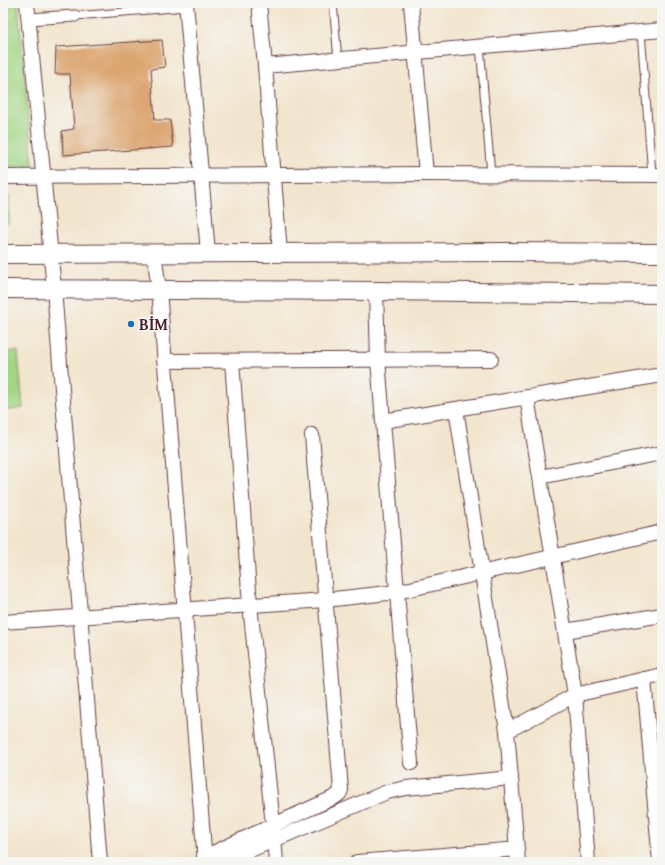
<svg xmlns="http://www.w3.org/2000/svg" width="665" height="865" viewBox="0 0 665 865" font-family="'Gentium Book Plus',serif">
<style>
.green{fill:#a2d484;stroke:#767a58}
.building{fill:#dca672}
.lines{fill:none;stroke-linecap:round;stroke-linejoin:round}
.service-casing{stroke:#633d43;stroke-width:9}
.pedestrian-casing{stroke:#633d43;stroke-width:13}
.minor-casing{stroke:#633d43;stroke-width:16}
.tertiary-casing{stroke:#633d43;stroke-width:20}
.service{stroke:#fff;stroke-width:7}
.pedestrian{stroke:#fff;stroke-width:11}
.minor{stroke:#fff;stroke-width:14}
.tertiary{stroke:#fff;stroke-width:18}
.poi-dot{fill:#1f6fb2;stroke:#f6f6f2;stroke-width:1.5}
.labels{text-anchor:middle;stroke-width:3.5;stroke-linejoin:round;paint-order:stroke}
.poi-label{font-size:16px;font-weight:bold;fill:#4a1f2b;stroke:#f6f6f2;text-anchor:start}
</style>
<rect width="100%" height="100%" fill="#f6f6f2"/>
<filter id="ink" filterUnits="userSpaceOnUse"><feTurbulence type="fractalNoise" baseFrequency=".025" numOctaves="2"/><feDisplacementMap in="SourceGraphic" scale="8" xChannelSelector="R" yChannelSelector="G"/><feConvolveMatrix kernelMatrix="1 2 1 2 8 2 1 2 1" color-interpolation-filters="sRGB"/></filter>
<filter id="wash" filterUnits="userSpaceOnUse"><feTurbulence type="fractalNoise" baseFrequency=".012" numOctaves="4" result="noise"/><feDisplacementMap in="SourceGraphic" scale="16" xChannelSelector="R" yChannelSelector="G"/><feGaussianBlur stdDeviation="0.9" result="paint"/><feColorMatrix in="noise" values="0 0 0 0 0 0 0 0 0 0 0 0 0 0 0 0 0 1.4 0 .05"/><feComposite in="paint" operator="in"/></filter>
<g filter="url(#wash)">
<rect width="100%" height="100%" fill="#f2e5cd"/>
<g class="green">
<path d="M 3,3 L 18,3 L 33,166 L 3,167 Z"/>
<rect x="3" y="196" width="6" height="28"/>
<path d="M 18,351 L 23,408 L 3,411 L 3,352 Z"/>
</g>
<g id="blocks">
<path class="building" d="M 162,40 L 165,67 L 151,69 L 155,120 L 170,120 L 173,147 L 63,155 L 62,131 L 74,129 L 70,74 L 55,74 L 56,47 Z"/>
</g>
</g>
<g filter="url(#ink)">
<use href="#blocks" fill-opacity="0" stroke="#633d43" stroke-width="1"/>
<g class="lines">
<defs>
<g id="service">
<path d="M 333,3 L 338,60"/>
<path d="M 75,16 L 186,7"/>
<path d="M 641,32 L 652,175"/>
<path d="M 480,46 L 491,174"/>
</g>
<path id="pedestrian" d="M 29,19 L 75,16"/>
<g id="minor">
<path d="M 27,3 L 54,289 L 100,862"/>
<path d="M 186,3 L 208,253"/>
<path d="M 259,3 L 265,66 L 280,253"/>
<path d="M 411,3 L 426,174"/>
<path d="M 265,66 L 662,30"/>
<path d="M 3,177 L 426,174 L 662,175"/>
<path d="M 154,253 L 159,290 L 205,862"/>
<path d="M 376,291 L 378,360 L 411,763"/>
<path d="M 164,361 L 491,359"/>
<path d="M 232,361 L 250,605 L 273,825 L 276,862"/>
<path d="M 527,397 L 575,695 L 588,862"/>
<path d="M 456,409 L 507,731 L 518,862"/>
<path d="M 383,421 L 662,375"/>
<path d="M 540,477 L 662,453"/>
<path d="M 3,622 L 325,600 L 397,592 L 662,532"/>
<path d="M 565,631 L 662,615"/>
<path d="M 644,679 L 660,862"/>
<path d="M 507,731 L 575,695 L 662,675"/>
<path d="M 204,857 L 335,797 L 339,794 L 341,790 L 312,435"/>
<path d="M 222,862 L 387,792 L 406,788 L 511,778"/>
<path d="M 357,862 L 517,849"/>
</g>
<g id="tertiary">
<path d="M 3,254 L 509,252 L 662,253"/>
<path d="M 3,289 L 376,291 L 662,294"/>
</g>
</defs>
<use href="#service" class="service-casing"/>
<use href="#pedestrian" class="pedestrian-casing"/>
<use href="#minor" class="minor-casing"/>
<use href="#tertiary" class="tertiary-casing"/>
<use href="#service" class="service"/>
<use href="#pedestrian" class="pedestrian"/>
<use href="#minor" class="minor"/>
<use href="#tertiary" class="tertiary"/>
</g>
</g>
<circle class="poi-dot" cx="131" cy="324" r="4"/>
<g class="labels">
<g class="poi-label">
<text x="139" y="330">BİM</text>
</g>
</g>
<rect width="665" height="865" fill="none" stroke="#f6f6f2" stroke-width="16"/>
</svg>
